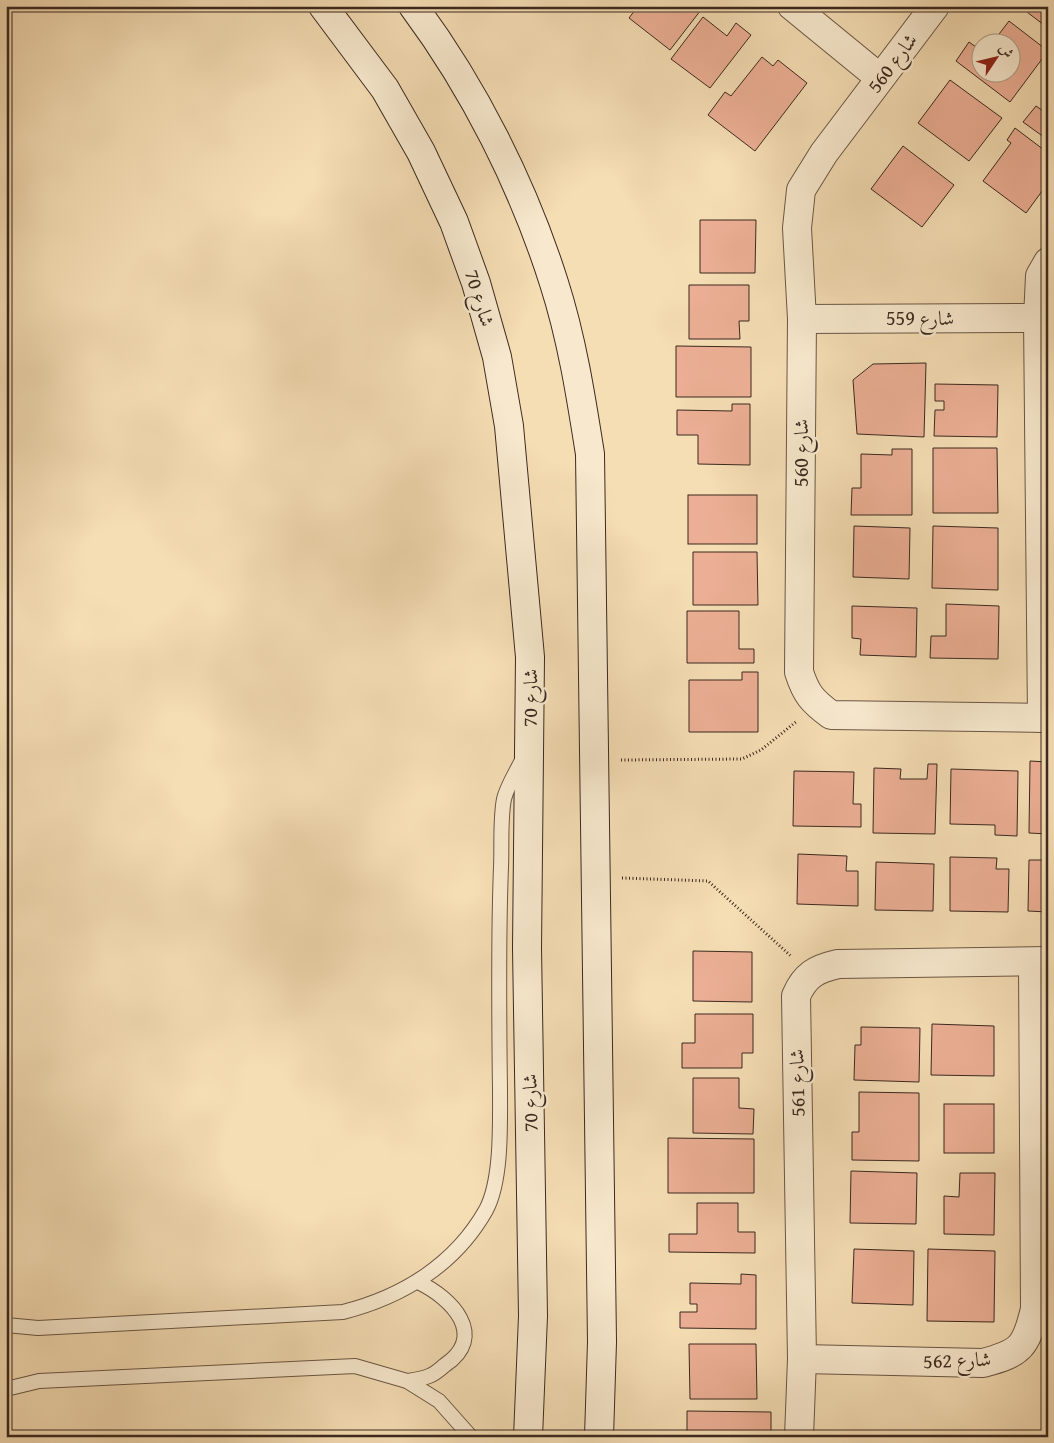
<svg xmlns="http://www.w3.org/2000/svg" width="1054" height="1443" viewBox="0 0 1054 1443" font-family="'Gentium Book Plus',Amiri,serif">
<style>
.building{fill:#ecaf95;stroke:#3b291f}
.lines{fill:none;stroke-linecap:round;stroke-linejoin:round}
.service-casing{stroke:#6a5644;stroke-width:16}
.minor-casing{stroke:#6a5644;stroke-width:30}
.secondary-casing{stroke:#3b291f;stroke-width:30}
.path{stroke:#3b291f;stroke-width:3;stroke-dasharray:1 2.5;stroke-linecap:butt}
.service{stroke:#f8e9ce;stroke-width:14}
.minor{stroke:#f8e9ce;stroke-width:28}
.secondary{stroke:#f8e9ce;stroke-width:28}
.labels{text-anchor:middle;stroke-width:4.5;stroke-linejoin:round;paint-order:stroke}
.street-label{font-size:20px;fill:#3b291f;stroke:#f8e9ce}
</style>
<rect width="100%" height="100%" fill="#f5ddb4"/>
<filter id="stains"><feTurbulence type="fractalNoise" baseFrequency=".004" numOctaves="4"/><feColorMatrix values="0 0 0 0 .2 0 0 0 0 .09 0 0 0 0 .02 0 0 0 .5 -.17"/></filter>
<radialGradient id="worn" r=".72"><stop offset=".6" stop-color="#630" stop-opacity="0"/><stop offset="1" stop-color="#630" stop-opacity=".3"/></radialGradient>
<g class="building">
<path d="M 638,6 L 704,6 L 670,50 L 629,18 Z"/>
<path d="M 1019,6 L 1048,6 L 1048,28 Z"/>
<path d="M 703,17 L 727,36 L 736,23 L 751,35 L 710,88 L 671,59 Z"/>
<path d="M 1009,21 L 1048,51 L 1010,102 L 956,61 L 969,42 L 976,47 L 983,38 L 990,42 L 982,42 L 982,72 L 1012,72 L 1012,42 L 993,42 Z"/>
<path d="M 762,57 L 773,66 L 778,60 L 807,83 L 755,151 L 708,115 L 725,92 L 731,96 Z"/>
<path d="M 950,80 L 1002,118 L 969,161 L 918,123 Z"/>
<path d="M 1036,106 L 1046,113 L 1048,111 L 1048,140 L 1023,122 Z"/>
<path d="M 1015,128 L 1048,153 L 1048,183 L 1026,213 L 983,181 L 1011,143 L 1007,140 Z"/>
<path d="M 903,146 L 954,185 L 922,227 L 871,189 Z"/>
<path d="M 700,220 L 756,220 L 755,273 L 700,273 Z"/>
<path d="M 689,285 L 749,285 L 749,321 L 739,321 L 740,339 L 689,339 Z"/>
<path d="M 676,346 L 751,347 L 751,397 L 676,397 Z"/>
<path d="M 926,363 L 924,437 L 857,434 L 853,380 L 873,364 Z"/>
<path d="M 935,384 L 998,385 L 997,437 L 934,436 L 935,410 L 944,410 L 944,401 L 935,401 Z"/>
<path d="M 732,404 L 750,404 L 750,465 L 698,464 L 698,435 L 677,435 L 677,410 L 732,411 Z"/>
<path d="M 933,448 L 997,448 L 998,513 L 933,513 Z"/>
<path d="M 892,449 L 912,449 L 912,515 L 851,515 L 852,488 L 861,488 L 861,454 L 892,455 Z"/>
<rect x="688" y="495" width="69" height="49"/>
<path d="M 854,526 L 910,528 L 909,579 L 853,577 Z"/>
<path d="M 933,526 L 998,528 L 998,590 L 932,588 Z"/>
<path d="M 693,552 L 757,552 L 758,605 L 693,605 Z"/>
<path d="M 946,604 L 999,606 L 998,659 L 930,658 L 931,636 L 946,636 Z"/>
<path d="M 852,606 L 917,608 L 916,657 L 860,655 L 861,639 L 852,638 Z"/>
<path d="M 687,611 L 739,611 L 739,649 L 754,649 L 754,663 L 687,663 Z"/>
<path d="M 742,672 L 758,672 L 758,732 L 689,732 L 689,680 L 742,680 Z"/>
<path d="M 1030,761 L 1048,762 L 1048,834 L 1029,833 Z"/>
<path d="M 928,764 L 937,764 L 935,834 L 873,833 L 874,768 L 901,769 L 900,779 L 927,779 Z"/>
<path d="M 951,769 L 1018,771 L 1017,836 L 995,835 L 995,825 L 950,824 Z"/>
<path d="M 794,771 L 854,772 L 853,804 L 861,804 L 861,827 L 793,826 Z"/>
<path d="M 798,854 L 847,856 L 846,871 L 858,871 L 858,906 L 797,904 Z"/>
<path d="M 950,857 L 997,858 L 996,869 L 1009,869 L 1008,912 L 950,911 Z"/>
<path d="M 1029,860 L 1048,860 L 1048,912 L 1028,911 Z"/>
<path d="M 876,862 L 934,864 L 933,911 L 875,910 Z"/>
<path d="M 693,951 L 752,952 L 752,1002 L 693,1001 Z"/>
<path d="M 695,1014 L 753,1014 L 753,1053 L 742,1053 L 742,1068 L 682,1068 L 682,1043 L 695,1043 Z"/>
<path d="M 932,1024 L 994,1026 L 994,1076 L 931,1075 Z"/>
<path d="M 861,1027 L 920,1028 L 919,1082 L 854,1080 L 855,1045 L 861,1045 Z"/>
<path d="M 693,1078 L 739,1078 L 739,1108 L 754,1109 L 753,1134 L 693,1133 Z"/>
<path d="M 859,1092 L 919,1093 L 919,1161 L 852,1160 L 852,1132 L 859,1132 Z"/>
<rect x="944" y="1104" width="50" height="49"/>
<path d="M 668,1138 L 754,1139 L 754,1193 L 668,1193 Z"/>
<path d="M 851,1171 L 917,1173 L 916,1224 L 850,1223 Z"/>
<path d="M 960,1173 L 995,1173 L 994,1235 L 944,1234 L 944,1196 L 959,1197 Z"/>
<path d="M 697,1203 L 738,1203 L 738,1232 L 755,1232 L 755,1253 L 669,1252 L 669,1234 L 697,1234 Z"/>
<path d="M 854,1249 L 914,1251 L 913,1305 L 852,1303 Z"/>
<path d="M 928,1249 L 995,1251 L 994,1322 L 927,1321 Z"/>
<path d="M 741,1274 L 756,1275 L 756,1329 L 680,1328 L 680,1312 L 697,1312 L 697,1304 L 690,1304 L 690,1283 L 741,1284 Z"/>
<path d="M 689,1344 L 756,1344 L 757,1399 L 690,1399 Z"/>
<path d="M 687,1411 L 771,1412 L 771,1437 L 687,1437 Z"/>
</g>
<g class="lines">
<defs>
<g id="service">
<path d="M 6,1325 L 38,1328 L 343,1312 C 402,1297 455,1265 486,1210 C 502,1180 500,1124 500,1090 C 499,1016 498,942 501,867 C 502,847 500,819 504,799 C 507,786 517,771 523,758"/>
<path d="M 407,1381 C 414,1380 422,1379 429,1376 C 435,1374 440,1369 445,1365 C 488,1336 452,1298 418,1282"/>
<path d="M 6,1389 L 39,1381 L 355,1366 L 407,1381 L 439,1401 L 471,1437"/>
</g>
<g id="minor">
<path d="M 792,6 L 880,78"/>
<path d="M 935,6 L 824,153 L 801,190 L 797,228 L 802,319 L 799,672 C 806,694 812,701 831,715 L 1048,718"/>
<path d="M 1038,318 L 1042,718"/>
<path d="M 802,319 L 1038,318 L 1040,276 L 1048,262"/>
<path d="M 802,1359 L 983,1363 C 1021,1353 1026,1347 1035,1309 L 1033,962"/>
<path d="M 799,1437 L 802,1359 L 796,996 C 805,975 816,969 838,964 L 1048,961"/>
</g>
<g id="secondary">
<path d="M 323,6 L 385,89 L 421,152 L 454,222 L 476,283 L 497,357 L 509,426 L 530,657 L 527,948 L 533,1316 L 528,1437"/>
<path d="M 413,6 C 474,88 523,185 554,283 C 572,339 581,397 590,454 L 602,1342 L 599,1437"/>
</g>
</defs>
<use href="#service" class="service-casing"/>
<use href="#minor" class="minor-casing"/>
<use href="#secondary" class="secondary-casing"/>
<g class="path">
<path d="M 621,760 L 742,759 L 761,750 L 797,721"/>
<path d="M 622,878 L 708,881 L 792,957"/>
</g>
<use href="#service" class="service"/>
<use href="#minor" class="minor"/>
<use href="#secondary" class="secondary"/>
</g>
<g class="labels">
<g class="street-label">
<text transform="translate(892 63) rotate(-53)" y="7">شارع 560</text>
<text transform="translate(480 298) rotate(73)" y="7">شارع 70</text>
<text x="920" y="325">شارع 559</text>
<text transform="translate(801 453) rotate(-90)" y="7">شارع 560</text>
<text transform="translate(530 698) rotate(-89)" y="7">شارع 70</text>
<text transform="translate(797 1083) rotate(-91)" y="7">شارع 561</text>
<text transform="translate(530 1103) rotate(-91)" y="7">شارع 70</text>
<text transform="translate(957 1360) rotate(-2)" y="7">شارع 562</text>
</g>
</g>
<rect width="1054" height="1443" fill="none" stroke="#f5ddb4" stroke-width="25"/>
<rect x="8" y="8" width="1039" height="1428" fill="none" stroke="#3b291f" stroke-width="2.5"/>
<rect x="12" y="12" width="1029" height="1418" fill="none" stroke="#3b291f"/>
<g transform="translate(996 58) rotate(55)"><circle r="24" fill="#f8e9ce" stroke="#ac9c88"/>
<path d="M0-4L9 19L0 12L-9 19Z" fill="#8f2418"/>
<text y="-8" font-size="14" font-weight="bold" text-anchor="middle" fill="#3b291f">ش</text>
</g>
<rect width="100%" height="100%" filter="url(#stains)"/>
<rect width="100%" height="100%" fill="url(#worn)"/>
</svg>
